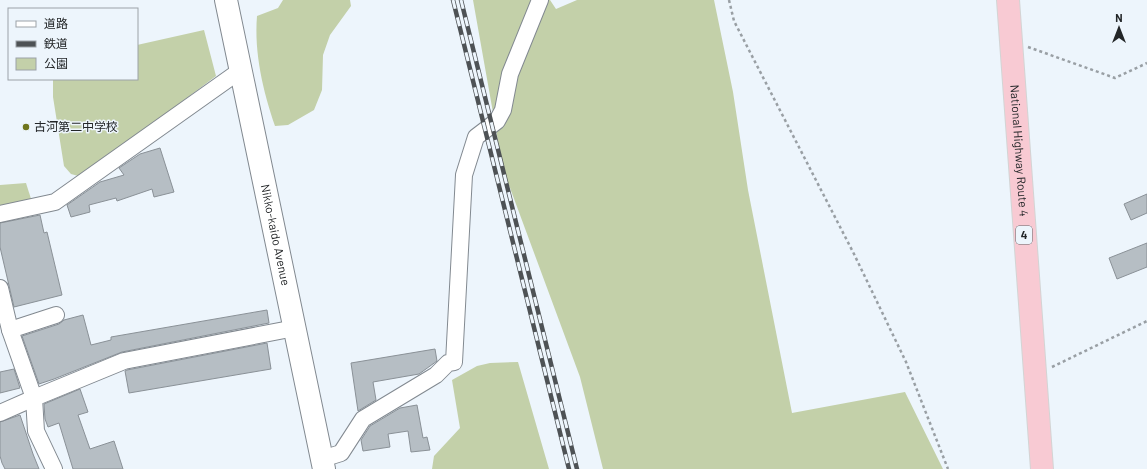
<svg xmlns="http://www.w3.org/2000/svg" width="1147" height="469" viewBox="0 0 1147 469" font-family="Barlow,'Noto Sans JP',sans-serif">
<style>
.green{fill:#c3d0a9}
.building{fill:#b6bec4;stroke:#8a9197}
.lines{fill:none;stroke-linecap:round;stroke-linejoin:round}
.minor-casing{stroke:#828990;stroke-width:18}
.secondary-casing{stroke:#828990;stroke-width:24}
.trunk-casing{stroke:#d3d4d4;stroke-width:24}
.path{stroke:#999fa4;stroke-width:2.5;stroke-dasharray:3 3;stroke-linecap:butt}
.minor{stroke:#fff;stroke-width:16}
.secondary{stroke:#fff;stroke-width:22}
.trunk{stroke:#f8cad3;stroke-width:22}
.rail-casing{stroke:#4e5255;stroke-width:4.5}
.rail{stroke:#edf5fc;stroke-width:3;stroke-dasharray:9;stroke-linecap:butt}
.poi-dot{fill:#6f751d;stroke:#edf5fc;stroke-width:1.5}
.labels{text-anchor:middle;stroke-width:3;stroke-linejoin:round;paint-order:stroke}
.shield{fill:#edf5fc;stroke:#606468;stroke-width:1}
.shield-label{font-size:11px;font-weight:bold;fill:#232628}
.poi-label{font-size:12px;fill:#232628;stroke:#edf5fc;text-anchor:start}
.street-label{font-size:12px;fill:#232628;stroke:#edf5fc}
</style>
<rect width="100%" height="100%" fill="#edf5fc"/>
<g class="green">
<path d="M 283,0 L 350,0 L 351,6 L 330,35 L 323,55 L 322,90 L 314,110 L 288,125 L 275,126 C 263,91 254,53 257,16 L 278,8 Z"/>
<path d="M 473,0 L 550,0 L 556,9 L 577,0 L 714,0 L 733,92 L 748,190 L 792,413 L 905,392 L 943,469 L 603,469 L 580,377 L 503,169 Z"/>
<path d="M 204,30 L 216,76 L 82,177 L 71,174 L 64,166 L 53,97 L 53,79 L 137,79 L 137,45 Z"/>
<path d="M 26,183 L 32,202 L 0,208 L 0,185 Z"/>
<path d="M 518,362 L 549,469 L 432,469 L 434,456 L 460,428 L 452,380 L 477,366 L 490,363 Z"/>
</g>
<g class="building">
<path d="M 160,148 L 174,192 L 154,197 L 152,189 L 117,201 L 116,198 L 89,205 L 90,212 L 71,217 L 67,205 L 100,182 L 124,175 L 119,168 L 140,154 Z"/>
<path d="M 1147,194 L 1147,213 L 1131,220 L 1124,204 Z"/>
<path d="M 40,215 L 44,233 L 47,232 L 62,295 L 14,307 L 0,247 L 0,223 Z"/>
<path d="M 1147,243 L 1147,267 L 1117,279 L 1109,258 Z"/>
<path d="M 267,310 L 269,323 L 122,352 L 54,379 L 39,384 L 22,336 L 59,324 L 64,320 L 83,315 L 91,345 L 111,340 L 111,337 Z"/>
<path d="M 267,343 L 271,369 L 129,393 L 125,371 L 127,370 Z"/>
<path d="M 435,349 L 437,361 L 419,374 L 373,382 L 376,400 L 358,411 L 351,363 Z"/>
<path d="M 14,369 L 20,388 L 0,393 L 0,372 Z"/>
<path d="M 80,389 L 88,412 L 78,415 L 90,449 L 114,441 L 123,469 L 73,469 L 59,423 L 48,427 L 45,419 L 44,404 Z"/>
<path d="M 417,405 L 423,438 L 427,437 L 430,450 L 411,452 L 408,431 L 388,434 L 390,447 L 363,451 L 361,440 L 370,426 L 400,408 Z"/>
<path d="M 20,415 L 33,454 L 39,469 L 5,469 L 2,463 L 0,456 L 0,422 Z"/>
</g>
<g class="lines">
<defs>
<g id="minor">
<path d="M 0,214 L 55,202 L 241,70"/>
<path d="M 0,288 L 10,330"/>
<path d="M 0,413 L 34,398 L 10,330 L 56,315"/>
<path d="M 322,459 L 341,453 L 363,419 L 436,375 L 448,363 L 454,362 L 464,175 L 476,137 L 497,121 L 503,110 L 510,74 L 540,0"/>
<path d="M 54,469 L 36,431 L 34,398 L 124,361 L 295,328"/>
</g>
<g id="secondary">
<path id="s1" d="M 226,0 L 324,469"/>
</g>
<g id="trunk">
<path id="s2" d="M 1008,0 L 1042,469"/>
</g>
</defs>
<use href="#minor" class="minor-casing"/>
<use href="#secondary" class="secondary-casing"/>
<use href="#trunk" class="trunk-casing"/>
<g class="path">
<path d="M 729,0 L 734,21 L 854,254 L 906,362 L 948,469"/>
<path d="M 1028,47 L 1115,78 L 1147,63"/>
<path d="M 1052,367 L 1147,321"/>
</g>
<use href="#minor" class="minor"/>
<use href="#secondary" class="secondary"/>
<use href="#trunk" class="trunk"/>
<defs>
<g id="rail">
<path d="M 453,0 L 569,469"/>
<path d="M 461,0 L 577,469"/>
</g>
</defs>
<use href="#rail" class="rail-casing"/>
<use href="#rail" class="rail"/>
</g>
<circle class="poi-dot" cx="26" cy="127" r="4"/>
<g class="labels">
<rect class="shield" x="1016" y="226" width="16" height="18" rx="3"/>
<g class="shield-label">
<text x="1024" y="239">4</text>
</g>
<g class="poi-label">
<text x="34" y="131">古河第二中学校</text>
</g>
<g class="street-label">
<text dy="4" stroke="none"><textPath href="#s2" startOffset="151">National Highway Route 4</textPath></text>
<text dy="4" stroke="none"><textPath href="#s1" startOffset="240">Nikko-kaido Avenue</textPath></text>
</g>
</g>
<rect x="8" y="8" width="130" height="72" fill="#edf5fc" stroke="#9ca2a7"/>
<rect x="16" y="21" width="20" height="6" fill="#ffffff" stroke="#9ca2a7"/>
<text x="44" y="28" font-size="12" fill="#232628">道路</text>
<rect x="16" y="41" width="20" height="6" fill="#4e5255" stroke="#9ca2a7"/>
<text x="44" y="48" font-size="12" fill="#232628">鉄道</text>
<rect x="16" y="58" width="20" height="12" fill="#c3d0a9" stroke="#9ca2a7"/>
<text x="44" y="68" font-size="12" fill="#232628">公園</text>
<g transform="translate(1119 28)" stroke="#edf5fc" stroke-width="3" paint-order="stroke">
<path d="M0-3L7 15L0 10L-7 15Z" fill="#232628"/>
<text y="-6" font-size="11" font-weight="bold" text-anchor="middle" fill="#232628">N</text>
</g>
</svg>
